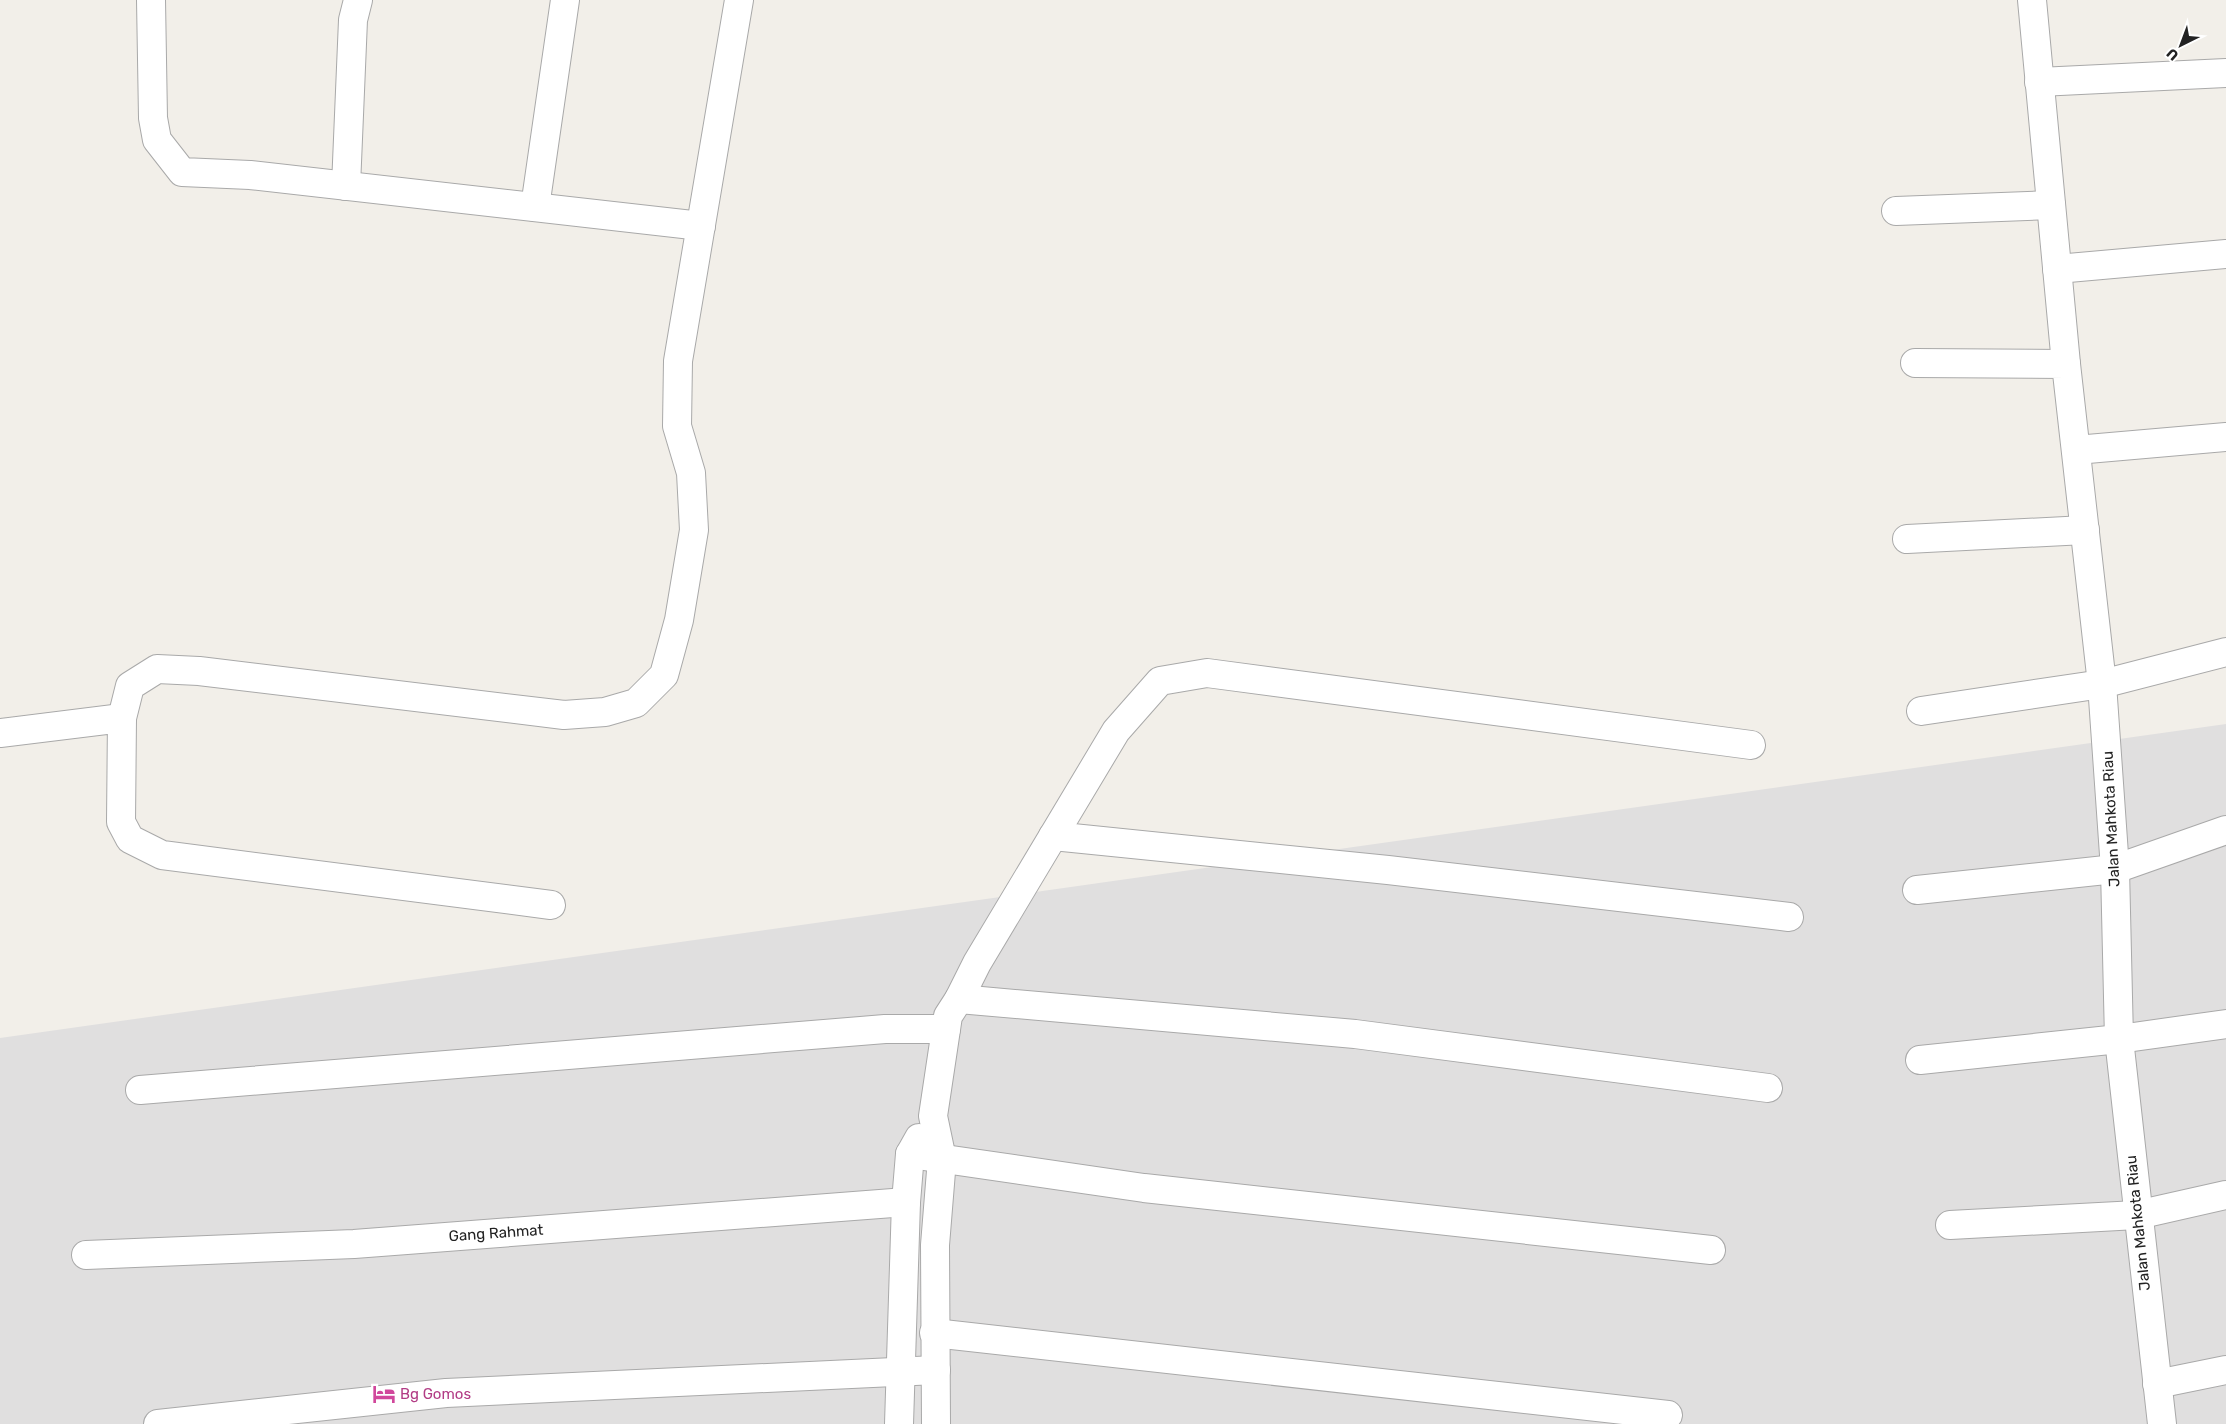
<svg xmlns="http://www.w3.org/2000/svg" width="2226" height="1424" viewBox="0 0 2226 1424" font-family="Rubik,sans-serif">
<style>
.residential{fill:#e0dfdf}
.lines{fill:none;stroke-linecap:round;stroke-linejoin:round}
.minor-casing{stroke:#a9a9a9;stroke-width:30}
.minor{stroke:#fff;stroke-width:28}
.labels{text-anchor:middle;stroke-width:4.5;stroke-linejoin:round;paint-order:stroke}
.street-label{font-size:15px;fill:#222;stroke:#fff}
.hotel-label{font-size:15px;fill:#b23c85;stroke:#fff;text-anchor:start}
</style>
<rect width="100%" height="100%" fill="#f2efe9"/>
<path class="residential" d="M 2226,724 L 2226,1424 L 0,1424 L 0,1038 Z"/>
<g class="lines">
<defs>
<g id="minor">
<path d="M 151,0 L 153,118 L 157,140 L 182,172 L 250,175 L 701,226"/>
<path d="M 2032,0 L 2066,364"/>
<path d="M 2039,82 L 2226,73"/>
<path d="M 346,186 L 353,20 L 358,0"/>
<path d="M 535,207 L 565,0"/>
<path d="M 1896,211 L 2051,205"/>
<path d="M 2057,269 L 2226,254"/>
<path d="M 1915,363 L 2066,364 L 2102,684 L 2115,869 L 2119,1039 L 2162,1424"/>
<path d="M 2076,450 L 2226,437"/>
<path d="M 1907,539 L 2085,530"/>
<path d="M 1921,711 L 2102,684 L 2226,652"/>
<path d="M 122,718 L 130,686 L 157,669 L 199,671 L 564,715 L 605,712 L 636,703 L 664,675 L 679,620 L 694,530 L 691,473 L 677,426 L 678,361 L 739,0"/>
<path d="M 0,733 L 122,718 L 121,822 L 130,839 L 162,855 L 551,905"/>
<path d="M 1053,836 L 1388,870 L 1789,917"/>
<path d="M 1917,890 L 2115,869 L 2226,830"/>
<path d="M 959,999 L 1355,1034 L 1768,1088"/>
<path d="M 1920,1060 L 2119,1039 L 2226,1024"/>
<path d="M 140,1090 L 885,1029 L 946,1029"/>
<path d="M 910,1154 L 1144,1188 L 1711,1250"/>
<path d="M 1950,1225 L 2137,1215 L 2226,1195"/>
<path d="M 86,1255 L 354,1244 L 906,1202"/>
<path d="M 934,1333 L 1668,1415"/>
<path d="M 2157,1384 L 2226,1370"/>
<path d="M 158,1424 L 446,1393 L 936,1370"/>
<path d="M 899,1424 L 906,1202 L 910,1154 L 919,1138"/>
<path d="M 936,1424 L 935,1245 L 942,1159 L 933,1116 L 948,1016 L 959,999 L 977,963 L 1116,731 L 1160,681 L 1207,673 L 1751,745"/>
</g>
</defs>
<use href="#minor" class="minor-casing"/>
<use href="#minor" class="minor"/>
</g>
<defs>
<symbol id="hotel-bare" viewBox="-9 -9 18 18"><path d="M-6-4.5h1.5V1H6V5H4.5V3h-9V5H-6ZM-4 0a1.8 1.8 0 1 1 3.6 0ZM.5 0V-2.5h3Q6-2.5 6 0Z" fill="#d1479c" stroke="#fff" stroke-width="2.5" paint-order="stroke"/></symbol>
</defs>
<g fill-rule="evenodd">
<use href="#hotel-bare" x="368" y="1378" width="32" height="32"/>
</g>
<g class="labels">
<g class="street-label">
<text transform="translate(2111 819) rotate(-93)" y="5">Jalan Mahkota Riau</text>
<text transform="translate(2138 1223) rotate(-96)" y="5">Jalan Mahkota Riau</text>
<text transform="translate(496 1233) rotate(-4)" y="5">Gang Rahmat</text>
</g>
<g class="hotel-label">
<text x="400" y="1399">Bg Gomos</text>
</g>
</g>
<g transform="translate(2181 45) rotate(222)" stroke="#ffffff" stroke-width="4" paint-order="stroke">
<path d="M0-4L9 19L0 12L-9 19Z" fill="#222222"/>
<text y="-8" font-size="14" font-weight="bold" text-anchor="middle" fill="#222222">U</text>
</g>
</svg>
